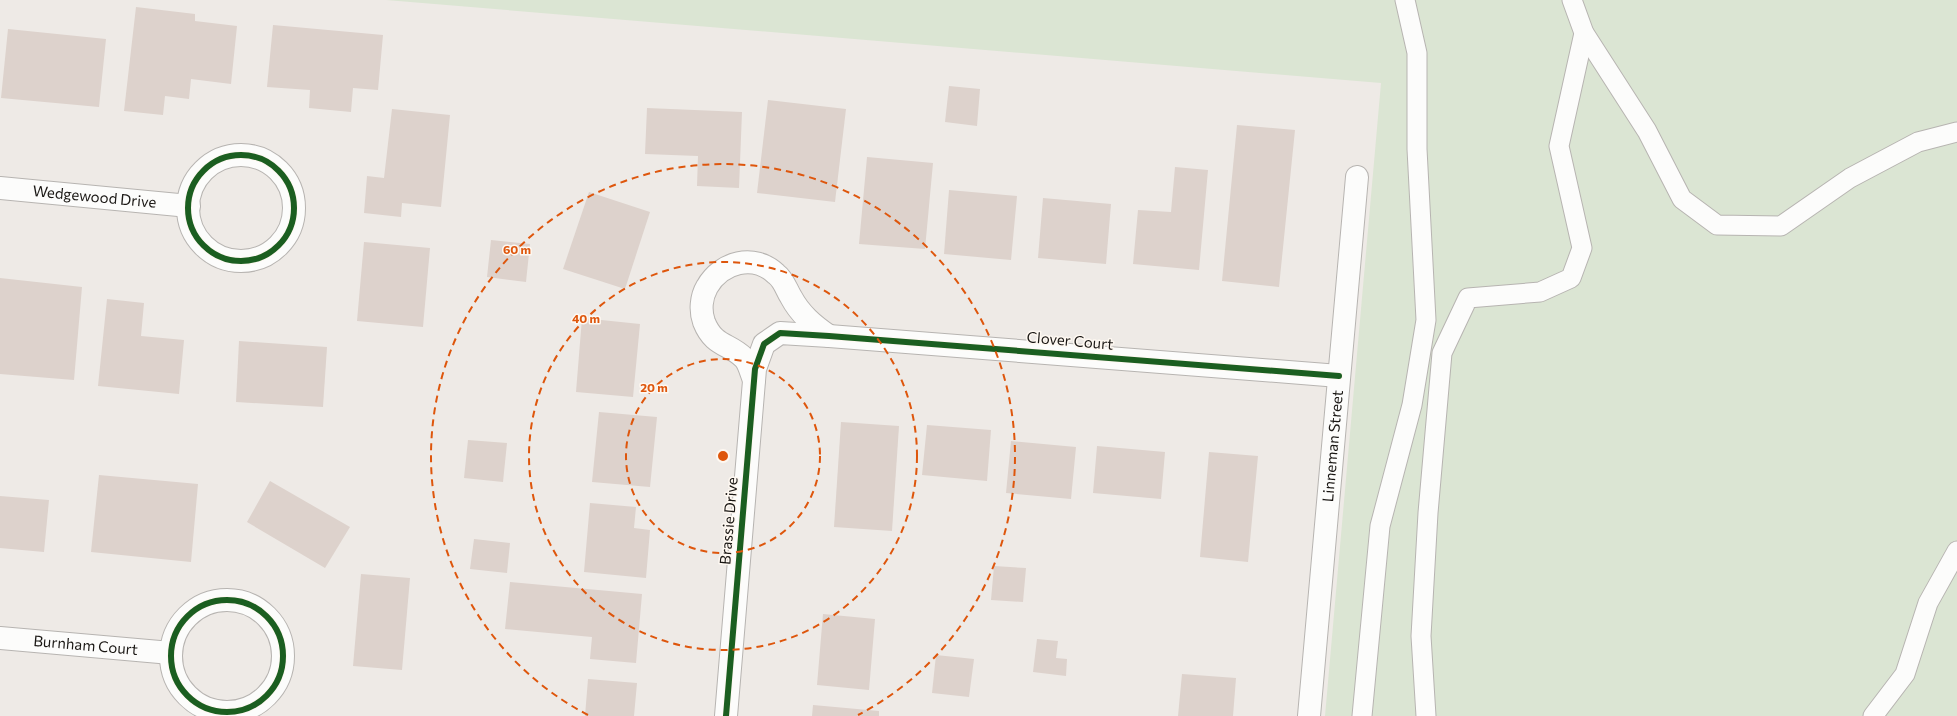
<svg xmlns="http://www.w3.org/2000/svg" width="1957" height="716" viewBox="0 0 1957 716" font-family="Commissioner,sans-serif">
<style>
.green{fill:#dbe5d3}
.building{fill:#ddd2cc}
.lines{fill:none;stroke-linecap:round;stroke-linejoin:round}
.lane-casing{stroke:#b7b4b1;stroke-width:21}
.street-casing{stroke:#b7b4b1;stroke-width:24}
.lane{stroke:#fcfcfb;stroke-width:19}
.street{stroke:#fcfcfb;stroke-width:22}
.cycleway-casing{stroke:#fef8f1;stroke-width:8}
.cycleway{stroke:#1b5e20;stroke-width:6}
.ring{fill:none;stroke:#de560c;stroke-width:2;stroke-dasharray:7 5}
.labels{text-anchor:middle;stroke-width:3;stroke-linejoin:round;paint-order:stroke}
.street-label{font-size:15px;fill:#1a1714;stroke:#fef8f1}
.centre{fill:#de560c;stroke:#fef8f1;stroke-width:2}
.ring-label{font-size:12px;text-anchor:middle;font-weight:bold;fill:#de560c;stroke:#fef8f1;stroke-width:3;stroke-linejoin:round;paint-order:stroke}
</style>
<rect width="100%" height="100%" fill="#eeeae6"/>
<path class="green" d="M 386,0 L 1957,0 L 1957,716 L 1325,716 L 1381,83 Z"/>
<g class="building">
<path d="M 136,7 L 195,14 L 195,21 L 237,26 L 231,84 L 191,79 L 189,99 L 165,96 L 163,115 L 124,111 Z"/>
<path d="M 273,25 L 383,35 L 378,90 L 353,88 L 351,112 L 309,108 L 310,90 L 267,87 Z"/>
<path d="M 8,29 L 106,39 L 99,107 L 1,98 Z"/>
<path d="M 949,86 L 980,89 L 977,126 L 945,122 Z"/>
<path d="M 768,100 L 846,109 L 835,202 L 757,193 Z"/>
<path d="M 647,108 L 742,112 L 739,188 L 697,186 L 698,156 L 645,154 Z"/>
<path d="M 392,109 L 450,115 L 441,207 L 402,203 L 401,217 L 364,213 L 367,176 L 384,178 Z"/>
<path d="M 1237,125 L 1295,130 L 1279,287 L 1222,281 Z"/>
<path d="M 867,157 L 933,163 L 925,249 L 859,244 Z"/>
<path d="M 1175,167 L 1208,170 L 1199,270 L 1133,264 L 1138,210 L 1171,212 Z"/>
<path d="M 949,190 L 1017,196 L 1011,260 L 944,254 Z"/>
<path d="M 589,192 L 650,212 L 625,289 L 563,269 Z"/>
<path d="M 1043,198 L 1111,204 L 1106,264 L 1038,258 Z"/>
<path d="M 491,240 L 530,244 L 526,282 L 487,277 Z"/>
<path d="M 364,242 L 430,248 L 423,327 L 357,321 Z"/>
<path d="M 0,278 L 82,287 L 74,380 L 0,374 Z"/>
<path d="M 107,299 L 144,303 L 141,336 L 184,340 L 179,394 L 98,386 Z"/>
<path d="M 582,318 L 640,324 L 633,397 L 576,392 Z"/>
<path d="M 239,341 L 327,347 L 323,407 L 236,402 Z"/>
<path d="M 599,412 L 657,417 L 650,487 L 592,482 Z"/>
<path d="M 841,422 L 899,426 L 892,531 L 834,527 Z"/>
<path d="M 927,425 L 991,430 L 987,481 L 922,475 Z"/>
<path d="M 468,440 L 507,443 L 503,482 L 464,478 Z"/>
<path d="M 1011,441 L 1076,447 L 1071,499 L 1006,493 Z"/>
<path d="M 1097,446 L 1165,452 L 1161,499 L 1093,493 Z"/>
<path d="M 1209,452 L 1258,456 L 1248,562 L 1200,557 Z"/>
<path d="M 99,475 L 198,484 L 191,562 L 91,552 Z"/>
<path d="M 270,481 L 350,527 L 325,568 L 247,522 Z"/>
<path d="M 0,496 L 49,500 L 44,552 L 0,548 Z"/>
<path d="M 590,503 L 636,507 L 634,528 L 650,530 L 646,578 L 584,572 Z"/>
<path d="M 474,539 L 510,543 L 507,573 L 470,569 Z"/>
<path d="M 994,566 L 1026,568 L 1023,602 L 991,600 Z"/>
<path d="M 361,574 L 410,578 L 402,670 L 353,666 Z"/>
<path d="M 510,582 L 642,594 L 636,663 L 590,659 L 592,637 L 505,629 Z"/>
<path d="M 823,614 L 875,619 L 869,690 L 817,685 Z"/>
<path d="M 1037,639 L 1058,641 L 1056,658 L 1067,659 L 1066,676 L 1033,672 Z"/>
<path d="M 936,655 L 974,659 L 969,697 L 932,693 Z"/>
<path d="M 1182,674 L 1236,678 L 1233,716 L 1178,716 Z"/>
<path d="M 588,679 L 637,683 L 634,716 L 585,716 Z"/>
<path d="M 813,705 L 879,711 L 879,716 L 812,716 Z"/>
</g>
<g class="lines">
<defs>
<g id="lane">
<path d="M 1572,0 L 1584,33 L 1647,131 L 1682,199 L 1717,225 L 1781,226 L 1850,178 L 1918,142 L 1957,132"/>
<path d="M 1362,716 L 1380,526 L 1412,405 L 1426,320 L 1417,149 L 1417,53 L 1405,0"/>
<path d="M 1426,716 L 1421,636 L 1428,513 L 1442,353 L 1468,298 L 1540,292 L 1571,278 L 1582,248 L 1559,146 L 1584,33"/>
<path d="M 1873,716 L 1905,674 L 1928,603 L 1957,551"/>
</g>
<g id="street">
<circle cx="241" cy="208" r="53"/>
<path id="s1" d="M 0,188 L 189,206"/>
<path d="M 754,380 C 751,373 749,363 744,358 C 729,343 714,347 704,322 C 700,311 701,297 707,287 C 721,262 754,253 776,274 C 784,280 786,289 791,297 C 800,314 813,325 829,336"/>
<circle cx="227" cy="656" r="56"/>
<path id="s2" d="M 0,638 L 171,653"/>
<path d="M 726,716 L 755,369 L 764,344 L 780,333 L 829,336 L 1339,376"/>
<path id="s3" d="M 1309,716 L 1357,177"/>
</g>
</defs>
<use href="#lane" class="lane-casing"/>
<use href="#street" class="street-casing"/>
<use href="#lane" class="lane"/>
<use href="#street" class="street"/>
<defs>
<g id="cycleway">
<circle cx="241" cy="208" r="53"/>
<circle cx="227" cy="656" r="56"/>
<path d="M 726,716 L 755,369 L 764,344 L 780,333 L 829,336 L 1339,376"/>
</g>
</defs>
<use href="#cycleway" class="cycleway-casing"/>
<use href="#cycleway" class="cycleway"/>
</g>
<g class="ring">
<circle cx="723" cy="456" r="97"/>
<circle cx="723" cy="456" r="194"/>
<path d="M588 715A292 292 0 1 1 858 715"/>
</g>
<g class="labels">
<g class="street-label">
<text dy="5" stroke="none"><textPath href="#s1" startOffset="95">Wedgewood Drive</textPath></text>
<text transform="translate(1070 341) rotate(5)" y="5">Clover Court</text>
<text dy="5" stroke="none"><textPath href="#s3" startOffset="271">Linneman Street</textPath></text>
<text transform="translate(729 521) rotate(-85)" y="5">Brassie Drive</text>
<text dy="5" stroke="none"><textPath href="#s2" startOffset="86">Burnham Court</textPath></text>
</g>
</g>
<circle cx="723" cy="456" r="6" class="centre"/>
<g class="ring-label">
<text x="517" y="254">60 m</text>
<text x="586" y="323">40 m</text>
<text x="654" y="392">20 m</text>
</g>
</svg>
